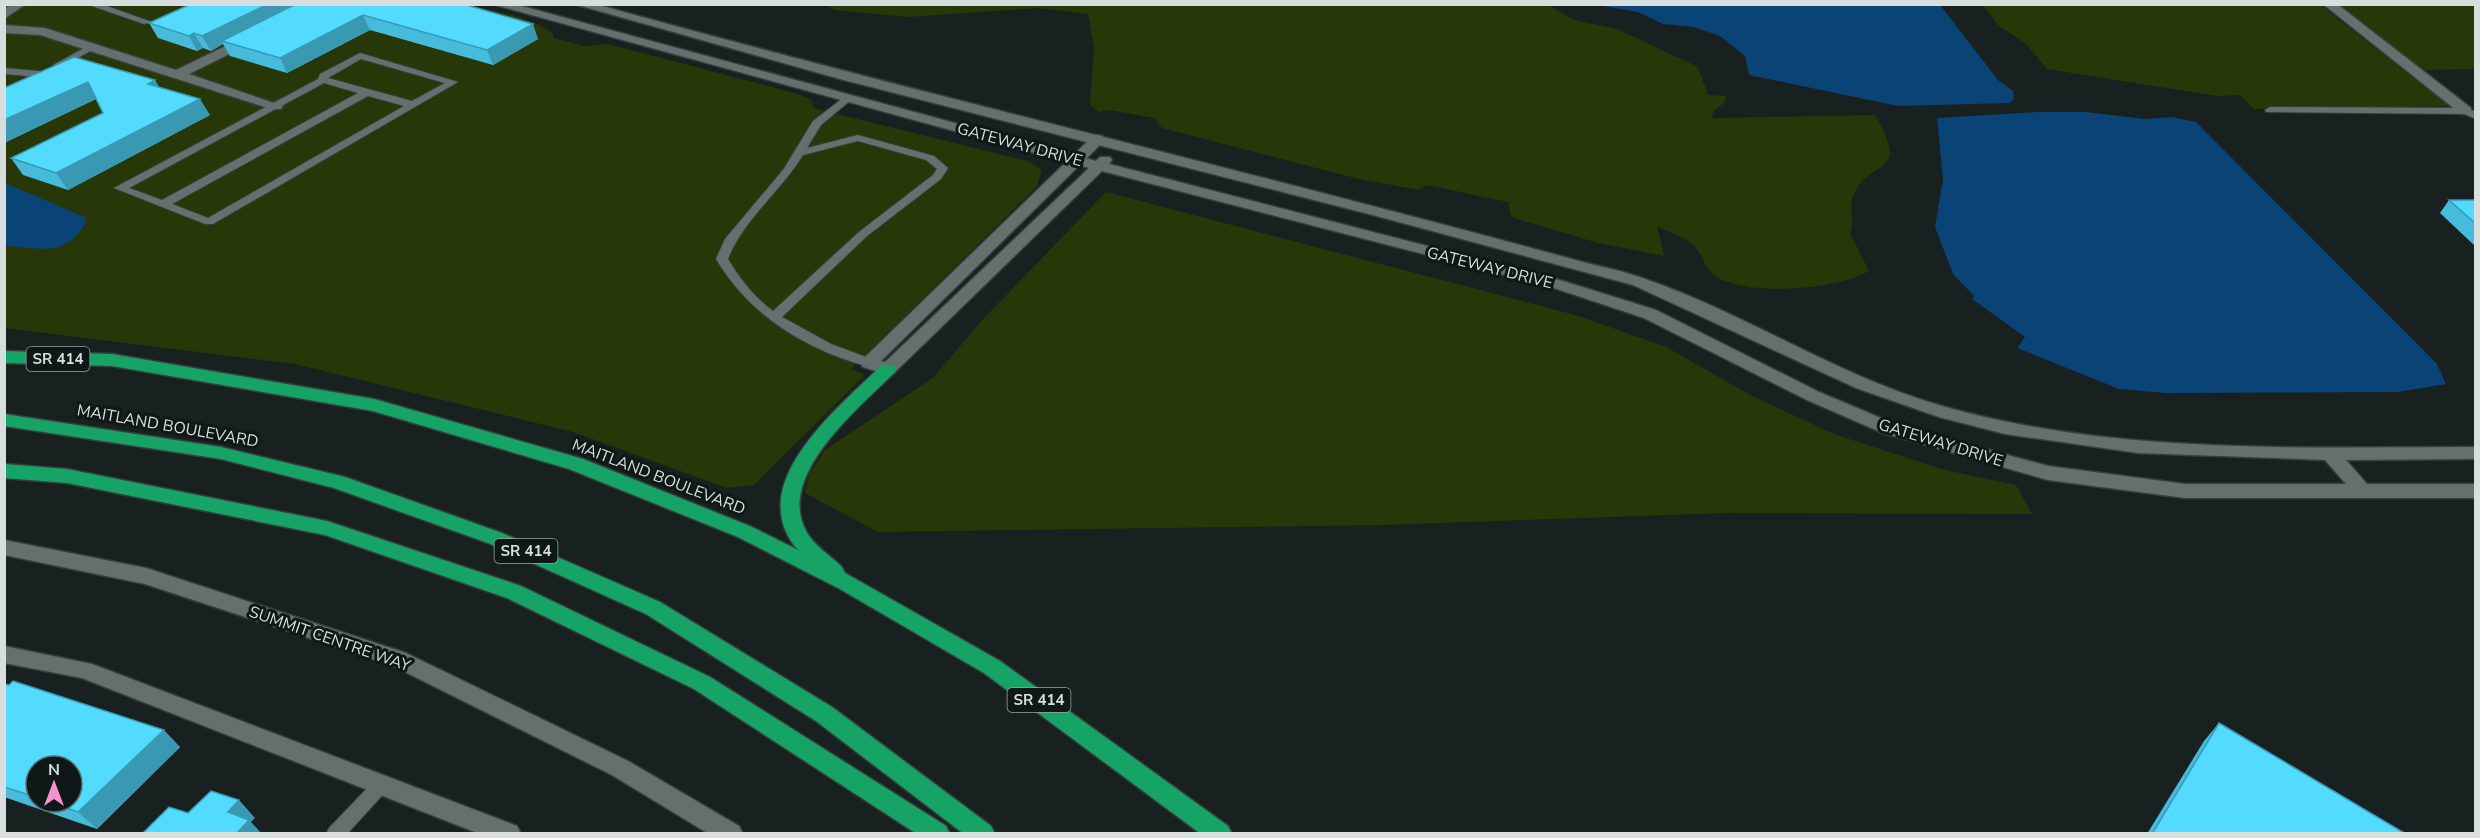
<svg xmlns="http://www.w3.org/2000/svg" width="2480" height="838" viewBox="0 0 2480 838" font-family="'Nunito Sans',sans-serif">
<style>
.green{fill:#273707}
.water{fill:#0a4375}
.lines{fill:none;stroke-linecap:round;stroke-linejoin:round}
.service-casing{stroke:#373e3d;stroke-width:2}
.minor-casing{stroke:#373e3d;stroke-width:3}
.tertiary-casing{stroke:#373e3d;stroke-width:3}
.motorway-casing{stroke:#373e3d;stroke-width:3}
.service{fill:#646f6e;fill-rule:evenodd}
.minor{fill:#646f6e;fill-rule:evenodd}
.tertiary{fill:#646f6e;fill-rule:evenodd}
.motorway{fill:#15a366;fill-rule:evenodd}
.wall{fill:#47bbdb;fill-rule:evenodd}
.shaded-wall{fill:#3a99b2}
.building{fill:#53daff;stroke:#3a99b2;stroke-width:1.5}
.labels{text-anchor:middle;stroke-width:6;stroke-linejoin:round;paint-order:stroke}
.shield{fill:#0e1817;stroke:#9ba3a2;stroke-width:1.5}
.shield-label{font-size:15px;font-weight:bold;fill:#d8dedd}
.street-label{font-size:16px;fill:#d8dedd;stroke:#0e1817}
</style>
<rect width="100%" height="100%" fill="#182120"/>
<g class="green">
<path d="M 5,5 L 468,5 C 495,11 534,17 554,35 L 553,38 L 584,46 L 607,44 L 620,47 L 798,94 L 812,100 L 813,108 L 1027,161 L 1042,170 L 1037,186 L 851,369 L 865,375 L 754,485 L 727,488 L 573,432 L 295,364 L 5,328 Z"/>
<path d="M 826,5 L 1548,5 L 1574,20 L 1617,29 L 1698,67 L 1708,95 L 1726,96 L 1725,102 L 1714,111 L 1711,118 L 1875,115 C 1912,179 1869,157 1853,196 C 1848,209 1855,221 1850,233 L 1869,271 C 1836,290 1748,297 1715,276 C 1704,268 1703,254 1694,246 C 1686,237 1668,232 1657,226 L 1664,256 L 1598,243 L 1511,217 L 1508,202 L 1427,185 L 1419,190 L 1359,179 L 1162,128 L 1154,118 L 1110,110 L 1099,112 L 1090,105 L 1094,47 L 1088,14 L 1038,8 L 908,17 L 834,10 Z"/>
<path d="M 1983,5 L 2320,5 L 2449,106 L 2254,109 L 2240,95 L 2217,96 L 2047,69 L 2026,44 L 1998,25 Z"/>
<path d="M 2338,5 L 2475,5 L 2475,69 L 2422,70 Z"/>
<path d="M 1106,192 L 1579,316 L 1666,347 L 1752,396 L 1834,434 L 1945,470 L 2016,485 L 2032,514 L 1727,513 L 1383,525 L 878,532 L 805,493 L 809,474 L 825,450 L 934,377 L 984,318 Z"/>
</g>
<g class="water">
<path d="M 1597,5 L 1940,5 L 1998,80 L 2013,91 L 2014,98 L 2010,103 L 1898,106 L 1749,75 L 1745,56 L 1720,36 L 1694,27 L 1663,24 L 1638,12 Z"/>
<path d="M 2038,112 L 2086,112 L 2145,119 L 2172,117 L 2196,122 L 2437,364 L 2446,384 L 2398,392 L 2166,393 L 2119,389 L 2017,348 L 2025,337 L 1972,299 L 1974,296 L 1953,274 L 1935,227 L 1943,179 L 1937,118 Z"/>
<path d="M 5,183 L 85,217 L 86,223 C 64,258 42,248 5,246 Z"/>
</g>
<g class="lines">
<defs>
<g id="service">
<path d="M 86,4 L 101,4 L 152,22 L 144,24 Z"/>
<path d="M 90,45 L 98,47 L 61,67 L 53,65 Z"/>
<path d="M 360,53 L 458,82 L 213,224 L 205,224 L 114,188 L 318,79 L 320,74 ZM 361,59 L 445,83 L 412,101 L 328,78 ZM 324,83 L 358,93 L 162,200 L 129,188 ZM 368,96 L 404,106 L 208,218 L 172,204 Z"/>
<path d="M 4,68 L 39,71 L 44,74 L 39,77 L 4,74 Z"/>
<path d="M 847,95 L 851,96 L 851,100 L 821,125 L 807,148 L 858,135 L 934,156 L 948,168 L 941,179 L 867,236 L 782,317 L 831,344 L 874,360 L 875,363 L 874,366 L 869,367 C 806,350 750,316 716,259 L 725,239 L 783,170 L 813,121 ZM 858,141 L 926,160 L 937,169 L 933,175 L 859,232 L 773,311 C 754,297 740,279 728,259 C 743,220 781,191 803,155 Z"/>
<path d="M 2270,107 L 2466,108 L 2476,112 L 2476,119 L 2464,114 L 2266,112 L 2265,110 Z"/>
<path d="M 383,775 L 389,778 L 392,783 L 389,788 L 347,834 L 326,834 L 329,828 L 377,778 Z"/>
</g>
<g id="minor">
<path d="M 11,4 L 26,4 L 4,19 L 4,9 Z"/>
<path d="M 2323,4 L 2337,4 L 2471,108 L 2471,114 L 2461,114 Z"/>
<path d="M 4,25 L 45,28 L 176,70 L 244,37 L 252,37 L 252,43 L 189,74 L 283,106 L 281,109 L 271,109 L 40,35 L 4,33 Z"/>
<path d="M 1098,135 L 1103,136 L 1103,142 L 881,361 L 894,365 L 897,369 L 894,373 L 888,375 L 863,367 L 860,363 L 863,359 L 1093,136 Z"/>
<path d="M 4,540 L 146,568 L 406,653 L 628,761 L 739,826 L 743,834 L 709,834 L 612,775 L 391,665 L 145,584 L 4,555 Z"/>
<path d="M 4,646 L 92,664 L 517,826 L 521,834 L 480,834 L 82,678 L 4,663 Z"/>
</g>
<path id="tertiary" d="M 492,4 L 514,4 L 1096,161 L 1100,157 L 1110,157 L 1112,160 L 1109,164 L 1563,281 L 1656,310 L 1819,392 L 1895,424 L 2048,466 L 2185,484 L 2346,484 L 2325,460 L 2138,453 L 2005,434 L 1939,417 L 1856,388 L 1633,285 L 1369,214 L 840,79 L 574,4 L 595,4 C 922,95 1252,171 1579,261 C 1601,267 1624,271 1645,279 C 1747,314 1837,376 1942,406 C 2115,455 2298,447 2476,447 L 2476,459 L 2346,460 L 2367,484 L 2476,484 L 2476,498 L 2185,498 L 2048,480 L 1883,433 L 1807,400 L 1644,318 L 1551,287 L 1102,171 L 894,373 L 888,375 L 879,369 L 882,365 L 1089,168 Z"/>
<g id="motorway">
<path d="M 4,351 L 112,354 L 374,399 L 583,459 L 752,527 L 798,550 C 741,485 839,407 882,365 L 894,365 L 897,369 L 894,373 C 859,408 776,475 806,531 C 813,545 831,556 842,567 L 845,573 L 1000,661 L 1228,826 L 1232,834 L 1201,834 L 984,673 L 840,589 L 738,537 L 569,469 L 373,411 L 112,366 L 4,363 Z"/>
<path d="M 4,414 L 221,447 L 345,477 L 502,533 L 660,602 L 832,707 L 991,826 L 995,834 L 964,834 L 816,721 L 646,614 L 488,543 L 334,488 L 221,459 L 4,426 Z"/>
<path d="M 4,464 L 67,469 L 327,521 L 521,586 L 710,677 L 946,826 L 950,834 L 917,834 L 694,689 L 507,598 L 325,535 L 67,483 L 4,478 Z"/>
</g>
</defs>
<use href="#service" class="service-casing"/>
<use href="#minor" class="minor-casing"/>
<use href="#tertiary" class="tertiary-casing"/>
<use href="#motorway" class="motorway-casing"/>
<use href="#service" class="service"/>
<use href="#minor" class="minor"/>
<use href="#tertiary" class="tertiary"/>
<use href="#motorway" class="motorway"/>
</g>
<g class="wall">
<path d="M 463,4 L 538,39 L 493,65 L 370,30 L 287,73 L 230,56 L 223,44 L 211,51 L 203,48 L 197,51 L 158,38 L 149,23 Z"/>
<path d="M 155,80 L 158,87 L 210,115 L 68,190 L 23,175 L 11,158 L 103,113 L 96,99 L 4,143 L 4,88 Z"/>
<path d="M 2449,200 L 2475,200 L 2475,246 L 2440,213 Z"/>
<path d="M 4,684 L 180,747 L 97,829 L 4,797 ZM 36,766 L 72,802 L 36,802 Z"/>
<path d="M 2219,723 L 2406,834 L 2147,834 L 2204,741 Z"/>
</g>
<g class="shaded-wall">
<path d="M 268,4 L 306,4 L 222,41 L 223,44 L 211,51 L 202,36 Z"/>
<path d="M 363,15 L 370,30 L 287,73 L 280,58 Z"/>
<path d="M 533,24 L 538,39 L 493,65 L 487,50 Z"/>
<path d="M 194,33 L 203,48 L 197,51 L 189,36 Z"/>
<path d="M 155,80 L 165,97 L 148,84 Z"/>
<path d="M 88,82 L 98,98 L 4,143 L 4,120 Z"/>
<path d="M 200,99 L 210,115 L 68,190 L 56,173 Z"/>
<path d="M 164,730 L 180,747 L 97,829 L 78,812 Z"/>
<path d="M 239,800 L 255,818 L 251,822 L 262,834 L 236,834 L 228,812 Z"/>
</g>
<g class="building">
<path d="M 191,4 L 268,4 L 202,36 L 194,33 L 189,36 L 149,23 Z"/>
<path d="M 296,4 L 463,4 L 533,24 L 487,50 L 363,15 L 280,58 L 222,41 Z"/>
<path d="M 74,57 L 155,80 L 148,84 L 200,99 L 56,173 L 11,158 L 103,113 L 88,82 L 4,120 L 4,88 Z"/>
<path d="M 2449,200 L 2475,200 L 2475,223 Z"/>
<path d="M 13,681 L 164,730 L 78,812 L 49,802 L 72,802 L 72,766 L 36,766 L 36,797 L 4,787 L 4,684 L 9,685 Z"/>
<path d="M 2219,723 L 2406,834 L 2152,834 Z"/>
<path d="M 211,791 L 239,800 L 228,812 L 249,820 L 236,834 L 142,834 L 169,807 L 188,813 Z"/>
</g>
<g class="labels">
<g class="shield">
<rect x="26.5" y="347" width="63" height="24" rx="4.5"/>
<rect x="494.5" y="539" width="63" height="24" rx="4.5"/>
<rect x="1007.5" y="688" width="63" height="24" rx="4.5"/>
</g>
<g class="shield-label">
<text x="58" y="364">SR 414</text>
<text x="526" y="556">SR 414</text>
<text x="1039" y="705">SR 414</text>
</g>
<g class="street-label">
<text transform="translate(1020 144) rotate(15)" y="6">GATEWAY DRIVE</text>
<text transform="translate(1490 267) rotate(14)" y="6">GATEWAY DRIVE</text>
<text transform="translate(168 425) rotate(10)" y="6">MAITLAND BOULEVARD</text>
<text transform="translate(1941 442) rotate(17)" y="6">GATEWAY DRIVE</text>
<text transform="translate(659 476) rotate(21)" y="6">MAITLAND BOULEVARD</text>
<text transform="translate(330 638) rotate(19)" y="6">SUMMIT CENTRE WAY</text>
</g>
</g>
<rect width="2480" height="838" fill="none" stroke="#d8dedd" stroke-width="12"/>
<g transform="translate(54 784)"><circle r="28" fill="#0e1817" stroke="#5f6766" stroke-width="1.5"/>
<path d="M0-4.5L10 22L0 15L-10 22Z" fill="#f690cf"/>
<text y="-9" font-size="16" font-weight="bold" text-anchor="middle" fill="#d8dedd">N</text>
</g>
</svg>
